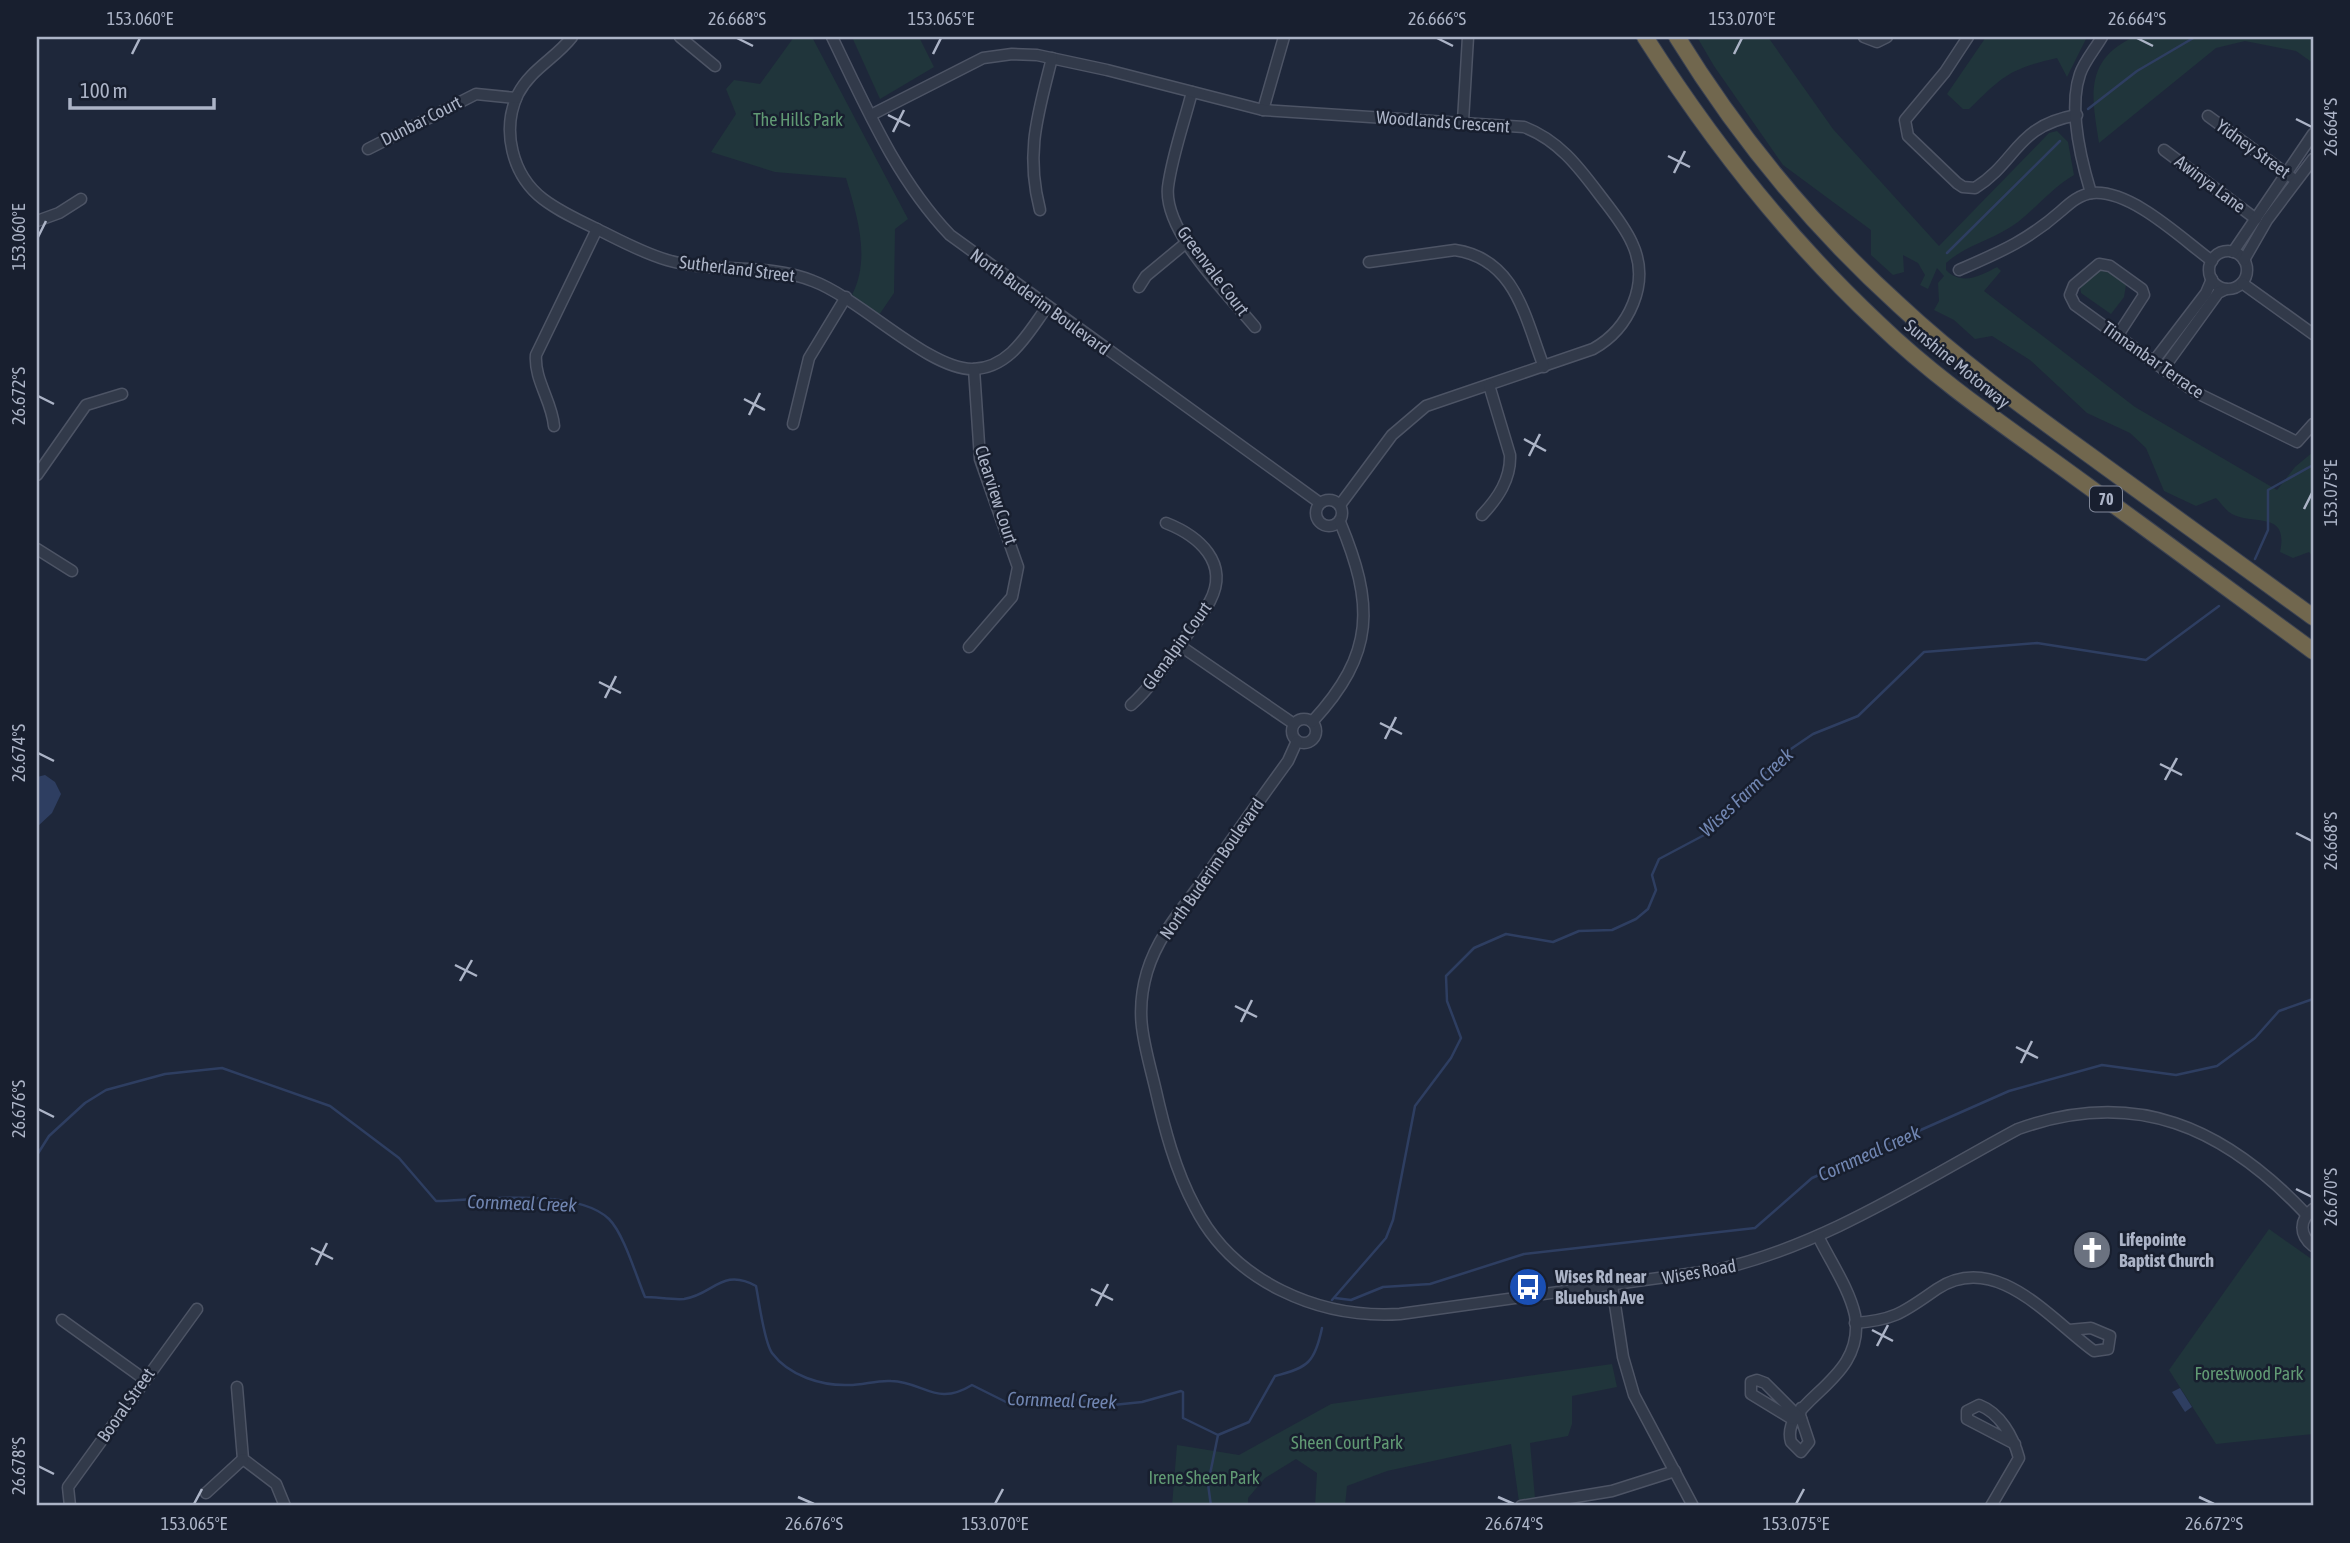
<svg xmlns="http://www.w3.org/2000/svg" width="2350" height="1543" viewBox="0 0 2350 1543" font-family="'Asap Condensed',sans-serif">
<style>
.green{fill:#20353b}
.water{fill:#2e3e61}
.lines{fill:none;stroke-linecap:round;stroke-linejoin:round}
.stream{stroke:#2e3e61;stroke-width:2.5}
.minor-casing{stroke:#4d5465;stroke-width:13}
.highway-casing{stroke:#3a4152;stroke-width:18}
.minor{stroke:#323a4a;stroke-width:10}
.highway{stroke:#71674e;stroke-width:16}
.ticks{fill:none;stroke:#acb4c7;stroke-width:2.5}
.labels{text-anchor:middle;stroke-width:5;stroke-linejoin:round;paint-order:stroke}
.shield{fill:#181f2f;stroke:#808799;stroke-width:2}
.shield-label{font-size:16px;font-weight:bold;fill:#acb4c7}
.park-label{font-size:18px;fill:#619a74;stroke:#181f2f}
.street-label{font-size:18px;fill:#acb4c7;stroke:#181f2f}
.poi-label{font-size:18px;font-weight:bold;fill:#acb4c7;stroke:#181f2f;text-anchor:start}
.water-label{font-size:19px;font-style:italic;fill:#7186b2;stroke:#181f2f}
.neatline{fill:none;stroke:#acb4c7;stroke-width:2.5}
.ticks-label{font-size:18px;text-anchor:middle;fill:#acb4c7}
</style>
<rect width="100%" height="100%" fill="#1e273a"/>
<g class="green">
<path d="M 794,37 L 812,37 L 908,219 L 895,229 L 894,293 L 879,315 L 852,295 C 871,258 857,216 846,178 L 775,172 L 711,152 L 736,114 L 726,89 L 734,80 L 760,84 Z"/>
<path d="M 852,37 L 919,37 L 934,67 L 880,99 Z"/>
<path d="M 1697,37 L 1768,37 L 1833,129 L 1939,246 L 2049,133 L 2057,131 L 2068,142 L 2074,175 C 2052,188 2038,206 2018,222 C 1996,239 1967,244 1946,263 L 1946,270 C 1962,286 1980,276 1997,267 L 2001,271 L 1984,291 L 2135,407 L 2277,490 L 2295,467 L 2313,452 L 2313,557 L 2309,552 L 2293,558 L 2280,552 C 2289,510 2254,526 2232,514 C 2226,511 2221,503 2216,498 L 2196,506 L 2164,491 L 2146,448 L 2130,433 L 2087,413 L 2030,360 L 1992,336 L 1975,339 L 1954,320 L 1934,310 L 1939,301 L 1938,283 L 1944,276 L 1937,268 L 1928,289 L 1920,285 L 1925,275 L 1918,263 L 1903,255 L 1904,272 L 1893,275 L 1871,255 L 1871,230 L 1783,165 L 1714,66 Z"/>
<path d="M 1986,37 L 2087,37 L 2067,77 L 2057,58 C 2009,69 2004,75 1969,109 L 1963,109 L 1947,94 Z"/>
<path d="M 2134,37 L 2313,37 L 2313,63 L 2296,51 L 2245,41 L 2216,48 L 2099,143 C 2092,98 2083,60 2134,37 Z"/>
<path d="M 2100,269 L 2107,270 L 2126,285 L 2124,297 L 2111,314 L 2081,293 L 2080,286 Z"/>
<path d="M 2269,1229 L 2313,1260 L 2313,1434 L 2216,1444 L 2169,1370 Z"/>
<path d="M 1612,1364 L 1617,1387 L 1572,1396 L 1572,1424 L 1568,1436 L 1530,1443 L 1535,1498 L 1519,1502 L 1511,1444 L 1387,1471 L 1347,1486 L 1345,1506 L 1315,1506 L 1317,1473 L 1296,1459 L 1265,1478 L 1248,1498 L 1248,1506 L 1172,1506 L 1177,1445 L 1239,1455 L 1331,1404 Z"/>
</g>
<g class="water">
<path d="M 45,775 L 55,782 L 61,794 L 52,813 L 37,827 L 37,777 Z"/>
<path d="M 2180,1388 L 2192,1407 L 2185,1412 L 2172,1392 Z"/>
</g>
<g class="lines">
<g class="stream">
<path d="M 2088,109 L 2137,71 L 2195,37"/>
<path d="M 1947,253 L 2060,141"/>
<path d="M 2255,559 L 2268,530 L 2268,490 L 2313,465"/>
<path d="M 37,1155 L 49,1136 L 85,1103 L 106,1090 L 165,1074 L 222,1068 L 330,1106 L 399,1158 L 436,1201 C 479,1200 576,1187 609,1219 C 624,1234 636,1276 645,1297 C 657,1297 672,1300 684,1299 C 713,1295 722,1267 756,1286 C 759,1301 764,1342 772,1353 C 789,1376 822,1386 849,1385 C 863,1385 877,1380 891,1381 C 925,1382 936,1407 972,1385 L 1006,1402 L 1062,1398 L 1113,1405 L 1142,1402 L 1181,1391 L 1183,1392 L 1183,1418 L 1218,1435 L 1249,1422 L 1275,1376 C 1308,1368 1315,1362 1322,1328"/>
<path d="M 1335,1298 L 1351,1300 L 1383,1287 L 1430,1284 L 1524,1254 L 1755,1228 L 1812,1178 L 2009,1091 L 2102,1065 L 2176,1075 L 2217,1066 L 2255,1038 L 2279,1011 L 2313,999"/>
<path d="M 1332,1300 L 1386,1238 L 1393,1220 L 1415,1106 L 1451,1058 L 1461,1038 L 1447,1001 L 1446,976 L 1474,948 L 1506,934 L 1553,942 L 1579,931 L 1612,930 L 1636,919 L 1648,909 L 1656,890 L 1652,875 L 1659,859 L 1708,833 L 1742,801 L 1779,757 L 1813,734 L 1858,716 L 1924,652 L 2037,643 L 2146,660 L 2219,606"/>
<path d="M 1211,1506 L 1208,1484 L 1218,1435"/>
</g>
<defs>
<g id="minor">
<path d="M 572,37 C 556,58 531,69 518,94 C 501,130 512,175 543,199 C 560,212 580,221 599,230 C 621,241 643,253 667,260 C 714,274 766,262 813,281 C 861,299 929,370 973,369 C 1010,368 1028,333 1047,307"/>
<path d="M 680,37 L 715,66"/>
<path d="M 832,37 C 866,107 896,178 950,235 L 1320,503"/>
<path d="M 1864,37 L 1877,42 L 1887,37"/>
<path d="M 1968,37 L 1945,72 L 1905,120 L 1908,136 L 1957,183 L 1963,187 L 1975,188 C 2018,161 2015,126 2077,115"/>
<path d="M 1192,92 C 1184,123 1172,156 1168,187 C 1163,232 1228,294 1255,327"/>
<path d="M 1263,110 L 1284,37"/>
<path d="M 871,115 L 983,58 L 1012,54 L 1037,55 L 1107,70 L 1263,110 L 1524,127 C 1558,140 1578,166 1599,194 C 1611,210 1624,225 1632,243 C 1651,283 1629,329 1593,349 L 1426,406 L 1392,435 L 1340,505"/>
<path d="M 2208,116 L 2291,177"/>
<path d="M 1463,121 L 1468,37"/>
<path d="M 368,149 L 476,94 L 516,98"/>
<path d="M 2164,150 L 2256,219"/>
<path d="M 2091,193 C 2081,160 2068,108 2080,74 C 2084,62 2095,49 2102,37"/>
<path d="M 1040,210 C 1025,152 1038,114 1052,58"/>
<path d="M 37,221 L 59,213 L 81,199"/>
<circle cx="2228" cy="270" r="19"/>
<path d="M 2233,252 L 2313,134"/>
<path d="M 2244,260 L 2267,220 L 2313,159"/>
<path d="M 1369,262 L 1455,250 C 1516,259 1525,318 1544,367"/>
<path d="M 1959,270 C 2000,252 2027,241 2061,211 C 2070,203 2080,194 2093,193 C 2132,190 2182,239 2212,261"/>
<path d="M 2242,283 L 2313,334"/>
<path d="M 1139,287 L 1146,276 L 1187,242"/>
<path d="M 2118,335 L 2144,295 L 2142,289 L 2110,266 L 2099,264 L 2074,285 L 2070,295 L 2075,305 L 2195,392 L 2297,442 L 2313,424"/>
<path d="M 2154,361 L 2206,293 L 2212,279"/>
<path d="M 2163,369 L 2218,293 L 2226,289"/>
<path d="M 793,424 L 809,358 L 846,297"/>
<path d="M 554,426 C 552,401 534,380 536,355 L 597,229"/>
<path d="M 37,475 L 86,405 L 122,394"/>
<circle cx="1329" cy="513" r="13"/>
<path d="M 1482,515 C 1498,498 1511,479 1510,455 L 1489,385"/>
<path d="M 37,549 L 72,571"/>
<path d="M 1179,645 L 1294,724"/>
<path d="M 969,647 L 1012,597 L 1018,567 L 980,459 L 974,369"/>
<path d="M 1131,705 C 1151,687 1166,664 1182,642 C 1191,629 1203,615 1210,601 C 1230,563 1199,536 1166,523"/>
<circle cx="1304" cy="731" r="12"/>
<path d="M 1312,722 C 1376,653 1374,604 1340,522"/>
<path d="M 1297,741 L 1288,761 C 1259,801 1230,842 1202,882 C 1181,910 1157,938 1147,972 C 1134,1016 1145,1045 1155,1087 C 1164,1127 1175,1170 1195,1207 C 1233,1282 1319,1319 1400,1314 L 1716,1270 C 1824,1246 1921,1181 2018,1129 C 2135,1087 2224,1127 2306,1214"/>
<path d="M 2313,1209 C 2299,1220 2299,1235 2313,1246"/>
<path d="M 1612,1285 L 1623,1357 L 1634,1395 L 1693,1506"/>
<path d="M 62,1320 L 144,1379"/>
<path d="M 1855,1323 C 1896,1320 1905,1311 1937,1289 C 1996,1250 2051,1320 2094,1351 L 2108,1349 L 2110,1336 L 2091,1328 L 2069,1330"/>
<path d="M 237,1387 L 243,1459 L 276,1484 L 285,1506"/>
<path d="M 1801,1408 L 1800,1415 L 1809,1442 L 1801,1452 L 1791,1442 C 1779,1400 1867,1383 1855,1315 C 1849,1288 1830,1261 1818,1236"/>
<path d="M 1792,1419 L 1751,1394 L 1751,1382 L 1757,1380 L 1765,1383 L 1801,1419"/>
<path d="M 206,1493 L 243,1459"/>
<path d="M 70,1506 L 68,1487 L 197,1309"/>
<path d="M 1521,1506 L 1612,1491 L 1675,1471"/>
<path d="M 1991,1506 L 2019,1458 C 2013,1436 2000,1413 1979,1405 L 1967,1411 L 1967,1419 L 2015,1444"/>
</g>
<g id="highway">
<path d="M 1645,37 C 1712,142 1787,238 1878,323 C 1938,381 2007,427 2074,476 C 2154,534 2234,593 2313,651"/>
<path d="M 1677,37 C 1738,136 1813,227 1899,305 C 1961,363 2030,412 2099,462 C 2170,514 2242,565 2313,617"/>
</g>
</defs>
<use href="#minor" class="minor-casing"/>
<use href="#highway" class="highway-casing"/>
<use href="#minor" class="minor"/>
<use href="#highway" class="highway"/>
</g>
<path class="ticks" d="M 737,38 L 753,46M 1437,38 L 1453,46M 2137,38 L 2153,46M 132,54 L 140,38M 933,54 L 941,38M 1734,54 L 1742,38M 888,115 L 910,126M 2296,119 L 2312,127M 893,132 L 904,110M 1668,156 L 1690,167M 1674,173 L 1685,151M 38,237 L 46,221M 38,396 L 54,404M 744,399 L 765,410M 749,415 L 760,393M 1524,439 L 1546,451M 1529,456 L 1540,434M 2304,509 L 2312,493M 599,682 L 621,693M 605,698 L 616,676M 1380,723 L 1402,734M 1385,739 L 1396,717M 38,753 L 54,761M 2160,764 L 2182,775M 2165,780 L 2177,758M 2296,833 L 2312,841M 455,965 L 477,976M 460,981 L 472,960M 1235,1006 L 1257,1017M 1241,1022 L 1252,1000M 2016,1047 L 2038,1058M 2021,1063 L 2032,1041M 38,1109 L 54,1117M 2296,1189 L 2312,1197M 311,1248 L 333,1259M 316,1265 L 327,1243M 1091,1289 L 1113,1300M 1096,1306 L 1108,1284M 1872,1330 L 1893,1341M 1877,1346 L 1888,1325M 38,1466 L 54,1474M 798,1497 L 814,1504M 1498,1497 L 1514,1504M 2199,1497 L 2214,1504M 194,1504 L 202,1489M 995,1504 L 1003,1489M 1796,1504 L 1804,1489"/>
<defs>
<symbol id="church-disc" viewBox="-11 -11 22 22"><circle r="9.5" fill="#6b7280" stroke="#181f2f"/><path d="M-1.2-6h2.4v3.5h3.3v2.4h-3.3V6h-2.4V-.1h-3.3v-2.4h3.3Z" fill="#fff"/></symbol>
<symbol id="bus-disc" viewBox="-11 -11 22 22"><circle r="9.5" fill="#1a4fb4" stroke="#181f2f"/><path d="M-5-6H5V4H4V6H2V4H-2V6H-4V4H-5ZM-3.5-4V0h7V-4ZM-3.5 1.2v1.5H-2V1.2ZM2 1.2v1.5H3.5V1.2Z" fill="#fff"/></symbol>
</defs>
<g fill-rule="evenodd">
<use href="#church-disc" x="2070" y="1228" width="44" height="44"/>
<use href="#bus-disc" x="1506" y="1265" width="44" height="44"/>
</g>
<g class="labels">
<rect class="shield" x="2090" y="486.5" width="32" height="25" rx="5"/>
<g class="shield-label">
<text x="2106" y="505">70</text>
</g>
<g class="park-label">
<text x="798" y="126">The Hills Park</text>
<text x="2249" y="1380">Forestwood Park</text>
<text x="1347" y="1449">Sheen Court Park</text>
<text x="1204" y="1484">Irene Sheen Park</text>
</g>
<g class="street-label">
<text transform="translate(421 121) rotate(-27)" y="6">Dunbar Court</text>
<text transform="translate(1443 122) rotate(4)" y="6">Woodlands Crescent</text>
<text transform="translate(2253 149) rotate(36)" y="6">Yidney Street</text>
<text transform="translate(2210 184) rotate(37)" y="6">Awinya Lane</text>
<text transform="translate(737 269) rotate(7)" y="6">Sutherland Street</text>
<text transform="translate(1213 271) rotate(53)" y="6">Greenvale Court</text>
<text transform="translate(1040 302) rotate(36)" y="6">North Buderim Boulevard</text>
<text transform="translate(2153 360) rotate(35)" y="6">Tinnanbar Terrace</text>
<text transform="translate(1957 364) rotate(39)" y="6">Sunshine Motorway</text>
<text transform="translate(996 495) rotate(72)" y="6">Clearview Court</text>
<text transform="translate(1177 646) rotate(-54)" y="6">Glenalpin Court</text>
<text transform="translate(1212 869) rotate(-55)" y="6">North Buderim Boulevard</text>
<text transform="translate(1699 1272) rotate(-10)" y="6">Wises Road</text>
<text transform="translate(126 1405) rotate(-55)" y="6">Booral Street</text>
</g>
<g class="poi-label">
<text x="2119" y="1246">Lifepointe<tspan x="2119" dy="21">Baptist Church</tspan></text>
<text x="1555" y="1283">Wises Rd near<tspan x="1555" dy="21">Bluebush Ave</tspan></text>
</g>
<g class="water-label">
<text transform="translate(1746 792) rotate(-43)" y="7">Wises Farm Creek</text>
<text transform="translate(1869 1153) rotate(-24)" y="7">Cornmeal Creek</text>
<text transform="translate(522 1203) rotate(2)" y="7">Cornmeal Creek</text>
<text transform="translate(1062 1400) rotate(2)" y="7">Cornmeal Creek</text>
</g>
</g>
<rect width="2350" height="1543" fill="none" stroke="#181f2f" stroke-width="77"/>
<path d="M70 98v10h144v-10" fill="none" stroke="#acb4c7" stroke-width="3.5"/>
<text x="80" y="98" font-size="21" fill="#acb4c7" stroke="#181f2f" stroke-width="5" paint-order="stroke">100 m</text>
<rect x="38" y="38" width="2274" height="1466" class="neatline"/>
<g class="ticks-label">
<text x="140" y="25">153.060°E</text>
<text x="737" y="25">26.668°S</text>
<text x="941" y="25">153.065°E</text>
<text x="1437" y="25">26.666°S</text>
<text x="1742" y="25">153.070°E</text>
<text x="2137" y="25">26.664°S</text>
<text transform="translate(2331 127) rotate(-90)" y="6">26.664°S</text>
<text transform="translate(19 237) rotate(-90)" y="6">153.060°E</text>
<text transform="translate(19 396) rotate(-90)" y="6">26.672°S</text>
<text transform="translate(2331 493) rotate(-90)" y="6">153.075°E</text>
<text transform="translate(19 753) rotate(-90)" y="6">26.674°S</text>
<text transform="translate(2331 841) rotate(-90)" y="6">26.668°S</text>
<text transform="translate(19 1109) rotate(-90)" y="6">26.676°S</text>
<text transform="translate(2331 1197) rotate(-90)" y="6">26.670°S</text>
<text transform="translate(19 1466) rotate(-90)" y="6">26.678°S</text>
<text x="194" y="1530">153.065°E</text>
<text x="814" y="1530">26.676°S</text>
<text x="995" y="1530">153.070°E</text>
<text x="1514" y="1530">26.674°S</text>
<text x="1796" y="1530">153.075°E</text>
<text x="2214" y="1530">26.672°S</text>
</g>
</svg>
